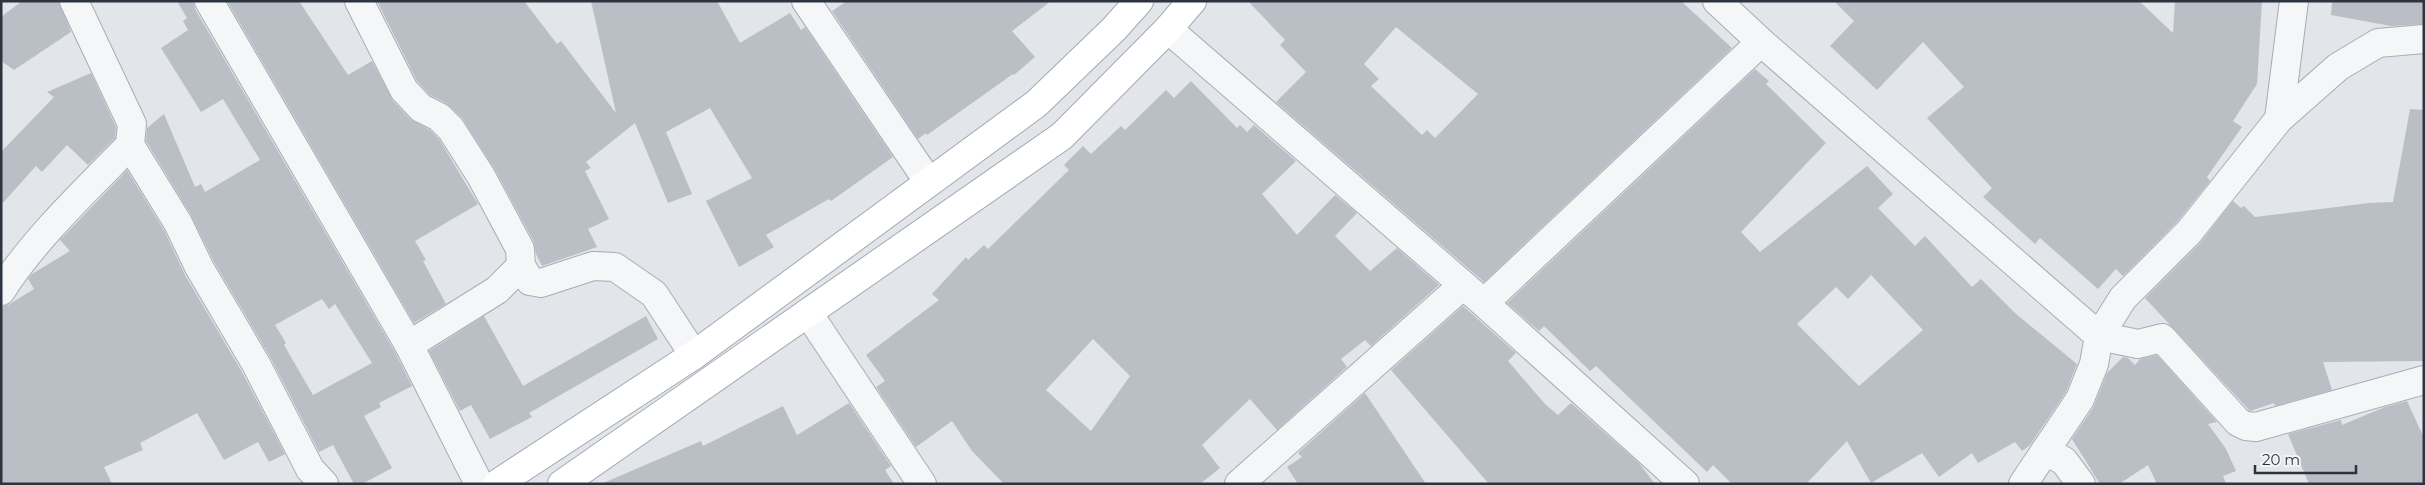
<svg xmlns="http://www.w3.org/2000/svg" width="2425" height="485" viewBox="0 0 2425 485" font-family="Montserrat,sans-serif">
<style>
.building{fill:#babfc5;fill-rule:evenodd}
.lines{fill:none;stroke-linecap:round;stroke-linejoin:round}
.minor-casing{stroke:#a8acb3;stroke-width:30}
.major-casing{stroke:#a3aab4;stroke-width:30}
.minor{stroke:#f5f6f8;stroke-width:28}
.major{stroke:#fff;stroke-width:28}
</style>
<rect width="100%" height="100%" fill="#e2e5e9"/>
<g class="building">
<path d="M 22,1 L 59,1 L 71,32 L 14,70 L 1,61 L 1,17 Z"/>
<path d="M 177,1 L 193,1 L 195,9 L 395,352 L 412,386 L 379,403 L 381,407 L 364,416 L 392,468 L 362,484 L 354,484 L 333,445 L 319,452 L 270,357 L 213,260 L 191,215 L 146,141 L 147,128 L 164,114 L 195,187 L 201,184 L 205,192 L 260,160 L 223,99 L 201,112 L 161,48 L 188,30 L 183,21 L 187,18 ZM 322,299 L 329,309 L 335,304 L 372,363 L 313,395 L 284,345 L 286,343 L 275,325 Z"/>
<path d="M 227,1 L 299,1 L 348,75 L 372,61 L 393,101 L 410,119 L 430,130 L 439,139 L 478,204 L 415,241 L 426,260 L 423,261 L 446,304 L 414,323 Z"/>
<path d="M 377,1 L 524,1 L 557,44 L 561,41 L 616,113 L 591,1 L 717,1 L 740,43 L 790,13 L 801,30 L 805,27 L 893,157 L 831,201 L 829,199 L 766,235 L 774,247 L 739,267 L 706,201 L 752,178 L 710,108 L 666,132 L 692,194 L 668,203 L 635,123 L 586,162 L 591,168 L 585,171 L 609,219 L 588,229 L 597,247 L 542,266 L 536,254 L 534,242 L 494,168 L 462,118 L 446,103 L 430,95 L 417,81 Z"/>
<path d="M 847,1 L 1051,1 L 1012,31 L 1035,57 L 1014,75 L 1013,74 L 927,135 L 926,133 L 918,139 L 832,11 Z"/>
<path d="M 1248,1 L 1681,1 L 1732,48 L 1484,282 L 1276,102 L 1306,72 L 1280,45 L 1285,40 ZM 1396,27 L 1478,94 L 1435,138 L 1427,130 L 1422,135 L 1371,86 L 1379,79 L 1364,64 Z"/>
<path d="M 1834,1 L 2139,1 L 2173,33 L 2175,1 L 2262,1 L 2257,84 L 2233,121 L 2242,127 L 2207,177 L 2210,181 L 2177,222 L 2123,276 L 2116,269 L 2098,289 L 2040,238 L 2035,244 L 1983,197 L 1992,188 L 1927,118 L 1964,87 L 1923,42 L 1877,90 L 1830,46 L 1854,21 Z"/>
<path d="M 2332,1 L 2424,1 L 2424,24 L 2391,26 L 2331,15 Z"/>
<path d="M 1755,69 L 1769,81 L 1766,84 L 1826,143 L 1741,232 L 1760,252 L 1867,166 L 1893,194 L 1878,208 L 1915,246 L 1925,236 L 1972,287 L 1981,279 L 2015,313 L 2077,364 L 2066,392 L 2030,445 L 2022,451 L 2015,442 L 1978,463 L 1972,453 L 1939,477 L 1922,453 L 1871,483 L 1847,441 L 1806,484 L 1732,484 L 1713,465 L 1707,472 L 1596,366 L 1590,371 L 1544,326 L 1539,331 L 1507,303 ZM 1871,275 L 1923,330 L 1859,386 L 1797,324 L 1836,287 L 1848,299 Z"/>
<path d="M 91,73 L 116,127 L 115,138 L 88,165 L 67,145 L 42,172 L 36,166 L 1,205 L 1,152 L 54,97 L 47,92 Z"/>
<path d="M 1191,81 L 1237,128 L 1240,125 L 1247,132 L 1254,125 L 1296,161 L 1262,194 L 1297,235 L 1335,195 L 1357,213 L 1335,236 L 1370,271 L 1397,248 L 1439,285 L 1371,346 L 1365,340 L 1341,359 L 1347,367 L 1277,430 L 1250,399 L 1202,445 L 1220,468 L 1200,484 L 1004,484 L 972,451 L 952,421 L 916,447 L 876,387 L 885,381 L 866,355 L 939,300 L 932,294 L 966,257 L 968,260 L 984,245 L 988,249 L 1069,170 L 1064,165 L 1083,146 L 1091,154 L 1121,126 L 1125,130 L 1166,90 L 1174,98 ZM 1093,339 L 1130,376 L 1091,431 L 1046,390 Z"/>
<path d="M 2410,109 L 2424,110 L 2424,361 L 2323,362 L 2332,390 L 2275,406 L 2274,403 L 2250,411 L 2248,409 L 2145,298 L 2200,243 L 2233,201 L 2241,208 L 2244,206 L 2255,217 L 2369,203 L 2393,202 Z"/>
<path d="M 127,170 L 164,230 L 185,275 L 242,372 L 285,454 L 269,462 L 258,442 L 224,460 L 197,413 L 140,443 L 143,450 L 104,467 L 112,484 L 1,484 L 1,306 L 8,305 L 34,289 L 28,279 L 32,274 L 70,251 L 60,240 Z"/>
<path d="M 1463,306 L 1516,353 L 1508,361 L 1545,404 L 1558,415 L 1571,403 L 1639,463 L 1655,484 L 1489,484 L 1391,370 Z"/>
<path d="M 484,316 L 523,386 L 646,316 L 658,339 L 529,413 L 532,417 L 490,439 L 471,405 L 460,411 L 429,351 Z"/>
<path d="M 2157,355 L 2217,422 L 2208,424 L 2226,449 L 2236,471 L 2223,476 L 2226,484 L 2157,484 L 2148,465 L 2119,484 L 2100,484 L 2072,439 L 2093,408 L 2107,373 L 2123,357 L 2128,358 L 2135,365 L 2140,359 Z"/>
<path d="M 1365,393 L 1426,484 L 1298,484 L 1287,467 L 1302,457 L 1298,453 Z"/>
<path d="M 2407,401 L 2424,438 L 2424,484 L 2309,484 L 2288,434 L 2341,420 L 2342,425 L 2385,407 Z"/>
<path d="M 849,403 L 891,466 L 885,470 L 894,484 L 601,484 L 701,441 L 703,446 L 783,406 L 797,435 Z"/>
</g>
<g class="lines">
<defs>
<g id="minor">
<path d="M 74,1 L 132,124 L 130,145 L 178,223 L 199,267 L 256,364 L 310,469 L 324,484"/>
<path d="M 209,1 L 409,345 L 479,484"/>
<path d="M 359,1 L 404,90 L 421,108 L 439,117 L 451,129 L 481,176 L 520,249 L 521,266 L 530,281 L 541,283 L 593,266 L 615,267 L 654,294 L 694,355"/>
<path d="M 806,1 L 928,181"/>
<path d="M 1717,1 L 1761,42 L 2099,336 L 2138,344 L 2162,338 L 2238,422 L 2246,426 L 2256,427 L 2424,380"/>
<path d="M 1168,29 L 1484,303 L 1685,484"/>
<path d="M 2279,119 L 2294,1"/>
<path d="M 1,291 C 33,240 88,188 130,145"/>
<path d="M 1484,303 L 1761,42"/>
<path d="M 808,313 L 922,484"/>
<path d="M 409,345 L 497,290 L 521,266"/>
<path d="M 2045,451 L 2064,461 L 2081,484"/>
<path d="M 1239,484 L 1462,286"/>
<path d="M 2023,484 L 2080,399 L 2094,364 L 2099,336 L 2123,298 L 2189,232 L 2279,119 L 2338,67 L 2378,43 L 2424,39"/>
</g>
<g id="major">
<path d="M 497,484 L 694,355 L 1036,104 L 1114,29 L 1139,1"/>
<path d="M 562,484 L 1062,136 L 1168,29 L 1192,1"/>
</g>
</defs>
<use href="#minor" class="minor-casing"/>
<use href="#major" class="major-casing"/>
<use href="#minor" class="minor"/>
<use href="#major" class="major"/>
</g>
<rect width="2425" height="485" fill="none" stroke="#2c3440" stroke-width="5"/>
<path d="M2255 465v8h101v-8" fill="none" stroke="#2c3440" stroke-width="2.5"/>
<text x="2262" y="465" font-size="15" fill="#2c3440" stroke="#f2f4f7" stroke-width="4" paint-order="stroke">20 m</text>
</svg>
